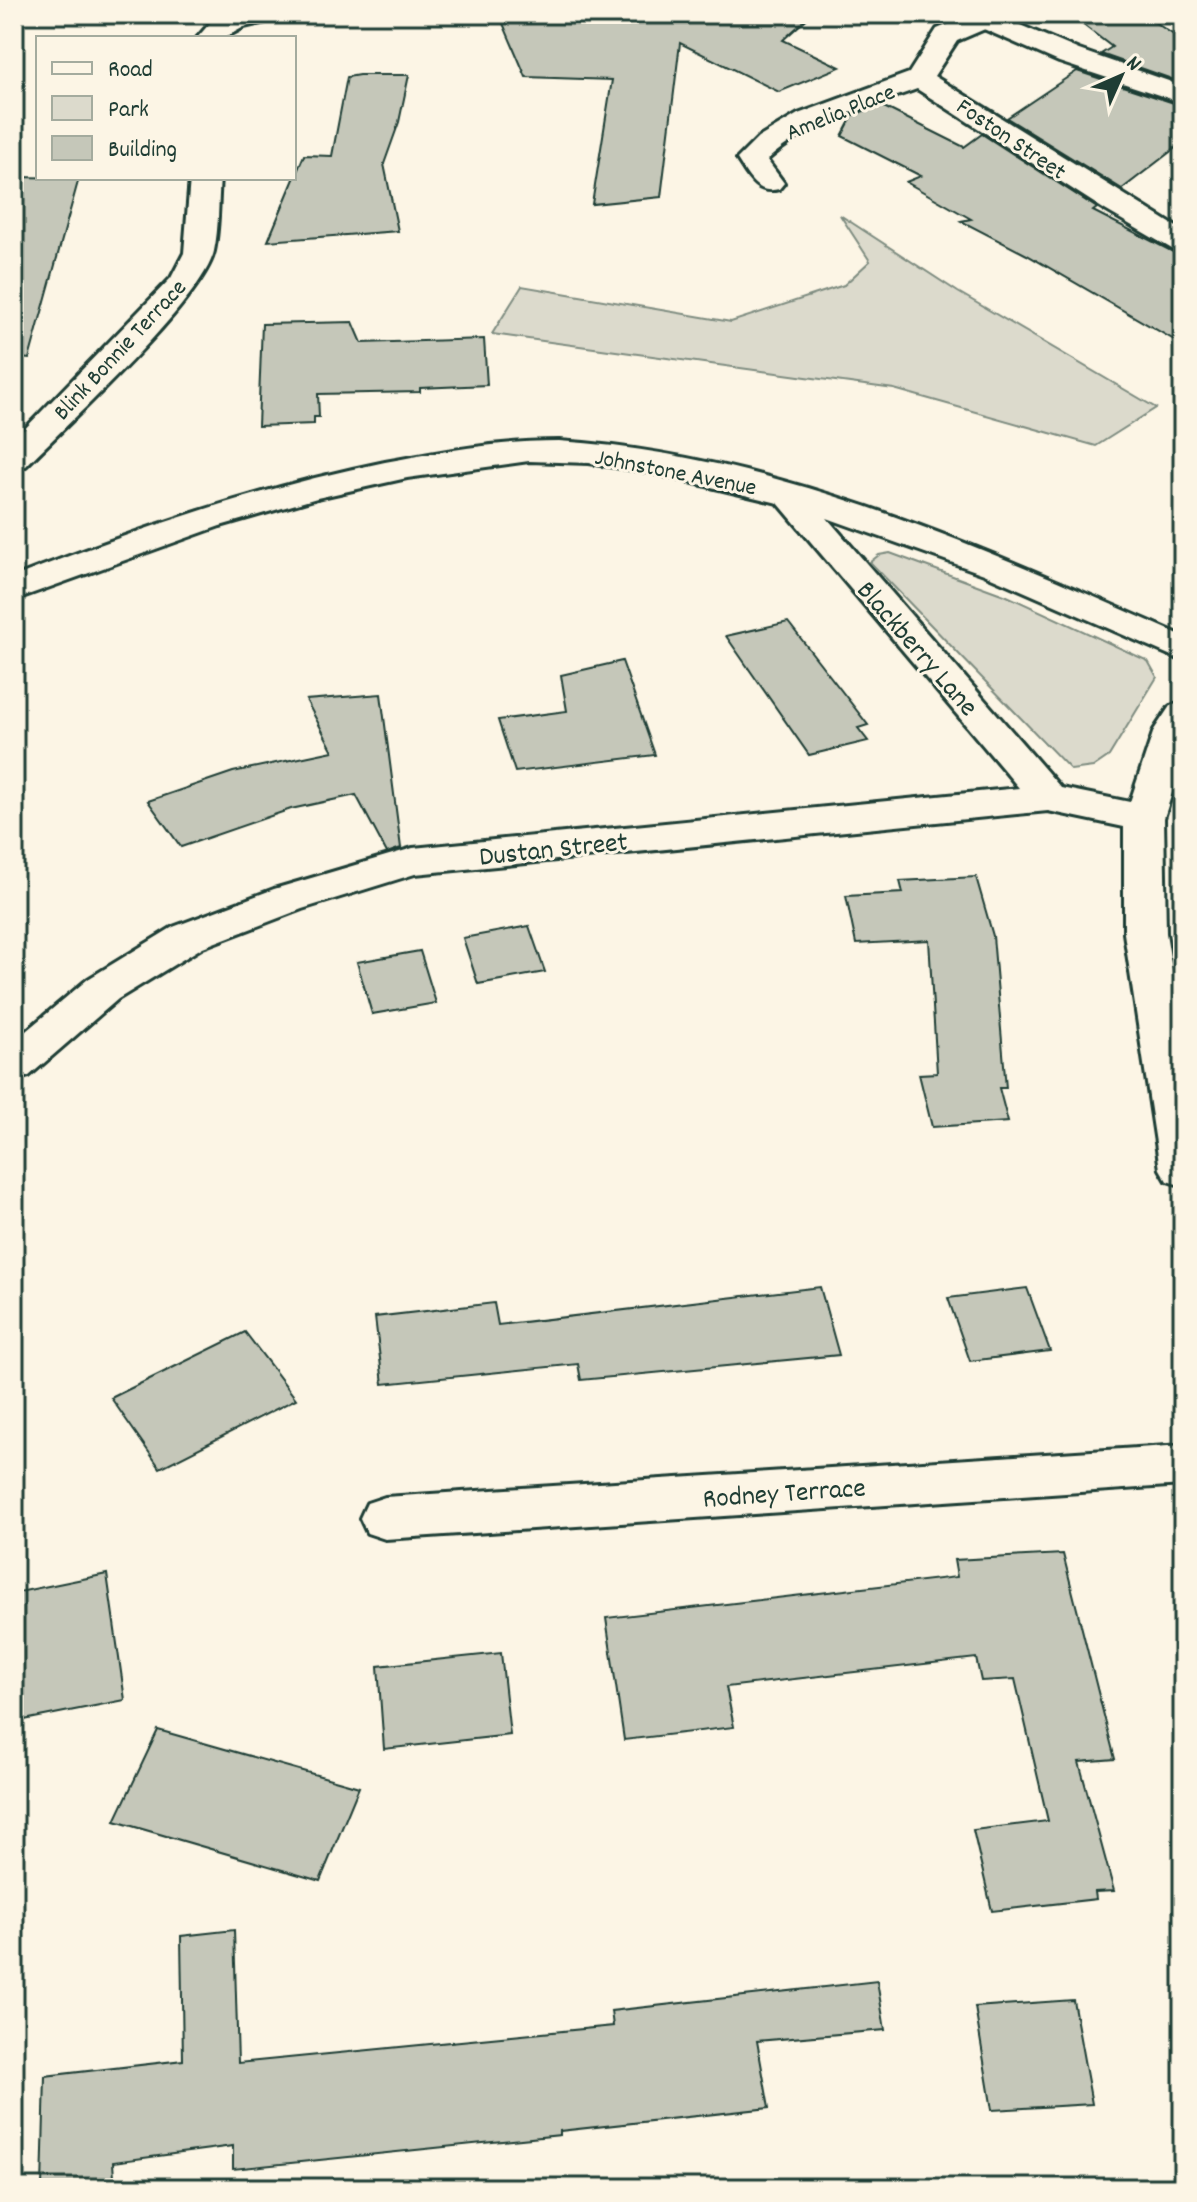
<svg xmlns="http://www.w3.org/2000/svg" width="1197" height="2202" viewBox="0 0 1197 2202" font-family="Dekko,sans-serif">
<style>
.green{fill:#dcdacc;stroke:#7e8c80;stroke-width:2}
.building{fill:#c5c7b9;stroke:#1f3d34;stroke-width:2}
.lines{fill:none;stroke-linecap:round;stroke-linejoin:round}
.minor-casing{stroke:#1f3d34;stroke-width:6}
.major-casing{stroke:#1f3d34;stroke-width:6}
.minor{fill:#fcf5e5;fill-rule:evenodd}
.major{fill:#fcf5e5;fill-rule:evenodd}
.labels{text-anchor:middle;stroke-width:6;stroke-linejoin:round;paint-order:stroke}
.far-street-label{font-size:24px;fill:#1f3d34;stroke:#fcf5e5}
.street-label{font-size:28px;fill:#1f3d34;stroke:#fcf5e5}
</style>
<rect width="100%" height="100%" fill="#fcf5e5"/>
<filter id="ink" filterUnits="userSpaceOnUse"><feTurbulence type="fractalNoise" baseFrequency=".0125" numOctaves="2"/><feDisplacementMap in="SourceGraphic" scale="16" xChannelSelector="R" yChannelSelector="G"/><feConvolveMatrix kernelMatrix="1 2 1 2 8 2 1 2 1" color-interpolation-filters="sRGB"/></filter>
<g filter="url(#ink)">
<g class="green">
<path d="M 840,215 L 958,292 L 1156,408 L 1096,446 L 894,389 L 492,334 L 522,286 L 731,322 L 844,285 L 870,261 Z"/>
<path d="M 890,553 L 1007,596 L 1148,661 L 1157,677 L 1109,756 L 1093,767 L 1071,770 L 870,562 L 879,555 Z"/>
</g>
<g class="building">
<path d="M 499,14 L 812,14 L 783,40 L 840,67 L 779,92 L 680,43 L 661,197 L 592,204 L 612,80 L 526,77 Z"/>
<path d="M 1069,14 L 1142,14 L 1183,41 L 1183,83 L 1101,54 L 1112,47 Z"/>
<path d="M 1077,71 L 1183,106 L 1183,142 L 1122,189 L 1007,118 Z"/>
<path d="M 359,75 L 409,75 L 399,122 L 384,164 L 398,231 L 268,241 L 304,155 L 332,156 L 347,77 Z"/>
<path d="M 880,105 L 964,147 L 982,134 L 1097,208 L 1093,211 L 1183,257 L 1183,345 L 1027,255 L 961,221 L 971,219 L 906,182 L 921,176 L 842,136 L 853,115 Z"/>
<path d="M 14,177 L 79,178 L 29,359 L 14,357 Z"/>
<path d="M 353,322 L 362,343 L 484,339 L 487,385 L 420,388 L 420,392 L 318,394 L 319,417 L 314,417 L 314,424 L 258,426 L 262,324 Z"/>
<path d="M 788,622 L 868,725 L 858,728 L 868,741 L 809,755 L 726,636 Z"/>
<path d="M 622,661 L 655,755 L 515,772 L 498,720 L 567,711 L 561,675 Z"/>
<path d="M 381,694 L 401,848 L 387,853 L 356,795 L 291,809 L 181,847 L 148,801 L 233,772 L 333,751 L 306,700 Z"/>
<path d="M 976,877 L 993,936 L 1006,1088 L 999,1088 L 1008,1122 L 932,1127 L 919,1074 L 937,1073 L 929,940 L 856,944 L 846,896 L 903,893 L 900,881 Z"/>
<path d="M 529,926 L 545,972 L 478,984 L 463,938 Z"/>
<path d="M 420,951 L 436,1003 L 372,1014 L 357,962 Z"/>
<path d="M 820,1287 L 839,1355 L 581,1380 L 578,1364 L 383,1384 L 375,1317 L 494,1303 L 498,1325 Z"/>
<path d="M 1027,1288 L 1050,1351 L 970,1361 L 948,1298 Z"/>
<path d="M 245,1332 L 296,1399 L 160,1468 L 111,1398 Z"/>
<path d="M 1063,1554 L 1115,1759 L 1079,1762 L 1114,1891 L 1095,1892 L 1096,1899 L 992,1911 L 973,1830 L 1048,1821 L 1015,1679 L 981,1681 L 976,1658 L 726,1687 L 734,1727 L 624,1740 L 606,1618 L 957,1577 L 954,1560 Z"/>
<path d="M 107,1574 L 125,1700 L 24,1720 L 14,1626 L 14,1593 Z"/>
<path d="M 501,1653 L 510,1735 L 384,1749 L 378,1666 Z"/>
<path d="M 158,1730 L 359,1787 L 320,1881 L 115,1821 Z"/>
<path d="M 234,1930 L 238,2063 L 613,2026 L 611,2011 L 877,1981 L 885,2030 L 757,2041 L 769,2108 L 560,2131 L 560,2135 L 233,2169 L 233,2146 L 113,2162 L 114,2178 L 105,2179 L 105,2188 L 42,2188 L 45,2076 L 183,2060 L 181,1936 Z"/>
<path d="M 1073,2000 L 1092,2104 L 992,2110 L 975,2007 Z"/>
</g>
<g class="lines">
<defs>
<g id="minor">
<path d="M 230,14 L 279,14 L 275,20 L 244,27 L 224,38 L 197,38 L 211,22 Z"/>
<path d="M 974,14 L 991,14 L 996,20 L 992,26 L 957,41 L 934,76 L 1183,231 L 1183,252 L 1172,249 L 1105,210 L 917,89 C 865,108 809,122 767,160 L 784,183 L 779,189 C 756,195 748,176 737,159 L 758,138 L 798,114 L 909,73 L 937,29 Z"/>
<path d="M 190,178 L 220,178 C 218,202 219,228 214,251 C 204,299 66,425 26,466 L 14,469 L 14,440 L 171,278 L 184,253 Z"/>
<path d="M 559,441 C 779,455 985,549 1183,636 L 1183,661 L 984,574 L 827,518 L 1061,788 L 1130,802 L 1154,730 L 1170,706 L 1183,702 L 1183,758 L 1164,818 L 1166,933 L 1183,1036 L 1183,1186 L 1167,1181 L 1160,1169 L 1124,933 L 1124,827 L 1048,811 L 415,874 L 302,909 L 203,947 L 118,999 L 29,1076 L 14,1080 L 14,1041 L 88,979 L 173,927 L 274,889 L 413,848 L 1019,788 L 778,503 L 648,472 L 589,463 L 529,461 L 407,478 L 317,498 L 220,526 L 14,600 L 14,577 C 135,530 258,488 385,462 C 443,451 500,441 559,441 Z"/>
<path d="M 1183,1445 L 1183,1485 L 385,1539 L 367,1533 L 360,1518 L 367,1503 L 385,1497 Z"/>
</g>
<path id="major" d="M 959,14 L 994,14 L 1079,50 L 1183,86 L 1183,103 L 1059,62 L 963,20 Z"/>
</defs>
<use href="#minor" class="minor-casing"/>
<use href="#major" class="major-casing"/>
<use href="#minor" class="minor"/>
<use href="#major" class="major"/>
</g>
</g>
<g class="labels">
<g class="far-street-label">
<text transform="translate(840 111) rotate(-22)" y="8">Amelia Place</text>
<text transform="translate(1012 138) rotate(34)" y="8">Foston Street</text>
<text transform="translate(119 349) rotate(-47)" y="8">Blink Bonnie Terrace</text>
<text transform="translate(676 471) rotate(11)" y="8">Johnstone Avenue</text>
</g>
<g class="street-label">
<text transform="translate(919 647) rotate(49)" y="10">Blackberry Lane</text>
<text transform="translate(553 847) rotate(-6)" y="10">Dustan Street</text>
<text transform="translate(784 1491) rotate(-4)" y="10">Rodney Terrace</text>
</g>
</g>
<rect width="1197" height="2202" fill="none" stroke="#fcf5e5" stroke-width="48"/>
<rect x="24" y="24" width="1149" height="2154" fill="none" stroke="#1f3d34" stroke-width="3" filter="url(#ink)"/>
<rect x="36" y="36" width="260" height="144" fill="#fcf5e5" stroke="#a4ab9e" stroke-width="2"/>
<rect x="52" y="62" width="40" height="12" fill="#fcf5e5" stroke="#a4ab9e" stroke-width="2"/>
<text x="108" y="76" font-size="24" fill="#1f3d34">Road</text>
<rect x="52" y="96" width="40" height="24" fill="#dcdacc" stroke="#a4ab9e" stroke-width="2"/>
<text x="108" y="116" font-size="24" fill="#1f3d34">Park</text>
<rect x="52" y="136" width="40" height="24" fill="#c5c7b9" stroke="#a4ab9e" stroke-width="2"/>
<text x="108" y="156" font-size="24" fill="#1f3d34">Building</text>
<g transform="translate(1121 76) rotate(45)" stroke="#fcf5e5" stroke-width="6" paint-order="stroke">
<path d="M0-6L14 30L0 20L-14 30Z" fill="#1f3d34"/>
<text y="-12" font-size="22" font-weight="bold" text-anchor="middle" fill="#1f3d34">N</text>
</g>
</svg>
